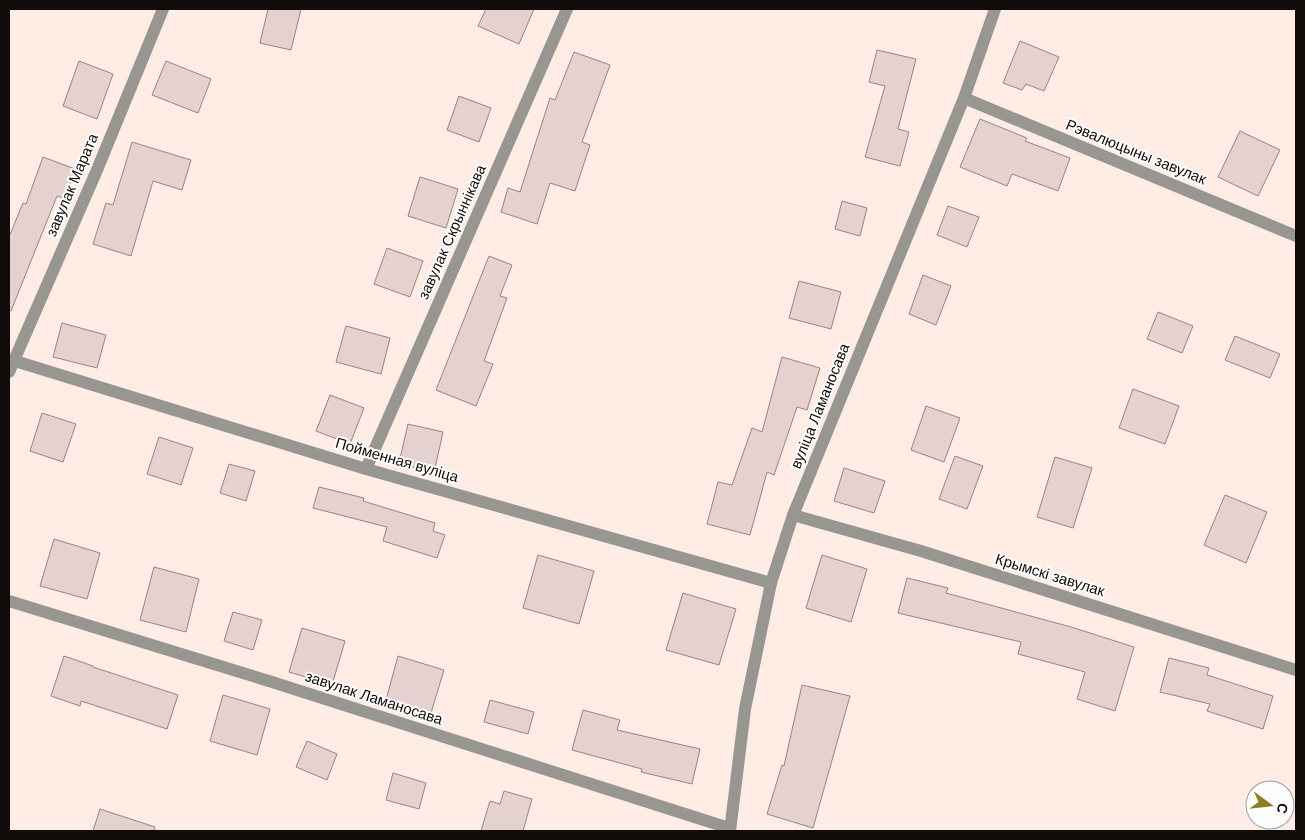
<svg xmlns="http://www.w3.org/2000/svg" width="1305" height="840" viewBox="0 0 1305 840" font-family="Arial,sans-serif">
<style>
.building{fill:#e5d2d0;stroke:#968483}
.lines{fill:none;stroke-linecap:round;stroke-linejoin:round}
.street{stroke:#989690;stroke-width:12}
.labels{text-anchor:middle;stroke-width:4;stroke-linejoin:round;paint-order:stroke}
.street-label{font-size:15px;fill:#110c0a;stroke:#fdfdfd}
</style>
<rect width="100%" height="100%" fill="#feece5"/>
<g class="building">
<path d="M 268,9 L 301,9 L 291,50 L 260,43 Z"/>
<path d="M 486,9 L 534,9 L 519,44 L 478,26 Z"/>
<path d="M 1020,41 L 1059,57 L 1044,91 L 1026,84 L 1022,90 L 1003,83 Z"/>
<path d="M 877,50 L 916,59 L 898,129 L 909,132 L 900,166 L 865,157 L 885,86 L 869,82 Z"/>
<path d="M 574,52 L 610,65 L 582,142 L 590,145 L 575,191 L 550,183 L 537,224 L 501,212 L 508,188 L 520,192 L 550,98 L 555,100 Z"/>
<path d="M 79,61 L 113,74 L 97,119 L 63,106 Z"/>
<path d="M 166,61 L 211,79 L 198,113 L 152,95 Z"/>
<path d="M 459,96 L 491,108 L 479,142 L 447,130 Z"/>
<path d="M 980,119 L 1027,138 L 1025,141 L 1070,158 L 1058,191 L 1012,174 L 1007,186 L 960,167 Z"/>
<path d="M 1240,131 L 1280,150 L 1258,196 L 1218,177 Z"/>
<path d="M 132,142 L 191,160 L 182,190 L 153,181 L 131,256 L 93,244 L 106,203 L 113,205 Z"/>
<path d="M 43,157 L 75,169 L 65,199 L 57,196 L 11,311 L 9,310 L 9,237 L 23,203 L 26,204 Z"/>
<path d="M 420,177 L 458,189 L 446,228 L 408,216 Z"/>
<path d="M 842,201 L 867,208 L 860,236 L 835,229 Z"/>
<path d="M 948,206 L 979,217 L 967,247 L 937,235 Z"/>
<path d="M 387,248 L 423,261 L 410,297 L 374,284 Z"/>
<path d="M 489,256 L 512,265 L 500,296 L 507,298 L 484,361 L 493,364 L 476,406 L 436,390 Z"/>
<path d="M 923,275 L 951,286 L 936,325 L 909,314 Z"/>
<path d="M 799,281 L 841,292 L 831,329 L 789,318 Z"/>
<path d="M 1158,312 L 1193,326 L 1182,353 L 1147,339 Z"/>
<path d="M 62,323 L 106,335 L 97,368 L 53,357 Z"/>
<path d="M 346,326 L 390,338 L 381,374 L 336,362 Z"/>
<path d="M 1235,336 L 1280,354 L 1270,378 L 1225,360 Z"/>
<path d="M 782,357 L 820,368 L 807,410 L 797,407 L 774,475 L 767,472 L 750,535 L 707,524 L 718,482 L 732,485 L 752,428 L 762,432 Z"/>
<path d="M 1133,389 L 1179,406 L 1165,444 L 1119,428 Z"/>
<path d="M 330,395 L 364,408 L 350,444 L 316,431 Z"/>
<path d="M 926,406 L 960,418 L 944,462 L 911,450 Z"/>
<path d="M 42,413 L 76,424 L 63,462 L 30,451 Z"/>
<path d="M 408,424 L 443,432 L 434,473 L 399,463 Z"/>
<path d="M 159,437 L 193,448 L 181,485 L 147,474 Z"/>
<path d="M 955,456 L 983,466 L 967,509 L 939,499 Z"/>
<path d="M 1055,457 L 1092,468 L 1073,528 L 1037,517 Z"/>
<path d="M 229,464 L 255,471 L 246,501 L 220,493 Z"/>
<path d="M 844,468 L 885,481 L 874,513 L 834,501 Z"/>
<path d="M 319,487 L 364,498 L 363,501 L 435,523 L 433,531 L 445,535 L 437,558 L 383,541 L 387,527 L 313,508 Z"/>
<path d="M 1225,495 L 1267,512 L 1246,563 L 1204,545 Z"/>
<path d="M 54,539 L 100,553 L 87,599 L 40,586 Z"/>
<path d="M 538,555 L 594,571 L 579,624 L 523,608 Z"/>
<path d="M 822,555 L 867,569 L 851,622 L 806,608 Z"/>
<path d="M 154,567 L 199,579 L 186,632 L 140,620 Z"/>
<path d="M 907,578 L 948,588 L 946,593 L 1071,627 L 1134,647 L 1115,711 L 1077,699 L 1085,672 L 1018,654 L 1021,642 L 898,613 Z"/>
<path d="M 683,593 L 736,609 L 719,665 L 666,650 Z"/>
<path d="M 233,612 L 262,620 L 253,650 L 224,641 Z"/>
<path d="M 302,628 L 345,641 L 332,685 L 289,672 Z"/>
<path d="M 64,656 L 93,666 L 93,667 L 178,695 L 167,729 L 81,701 L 80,706 L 51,696 Z"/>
<path d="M 398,656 L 444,670 L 431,713 L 386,700 Z"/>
<path d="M 1169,658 L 1209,668 L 1207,675 L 1273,696 L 1263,729 L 1207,711 L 1210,704 L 1160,692 Z"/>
<path d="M 802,685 L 850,696 L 813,828 L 767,814 L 782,765 L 784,766 Z"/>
<path d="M 223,695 L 270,709 L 257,755 L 210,741 Z"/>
<path d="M 490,700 L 534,712 L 528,734 L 484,722 Z"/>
<path d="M 583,710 L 620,720 L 617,730 L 700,749 L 692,784 L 641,772 L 642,769 L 572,750 Z"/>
<path d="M 307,741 L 337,754 L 327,780 L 296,767 Z"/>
<path d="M 393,773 L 426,783 L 419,809 L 386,800 Z"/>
<path d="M 504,791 L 532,799 L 523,831 L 481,831 L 490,801 L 500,804 Z"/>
<path d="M 100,809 L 155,827 L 154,831 L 93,831 Z"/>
</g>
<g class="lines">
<g class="street">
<path d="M 964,98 L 1296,236"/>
<path d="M 15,361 L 366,469 L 771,583"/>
<path d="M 9,372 L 97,170 L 163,9"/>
<path d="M 366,469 L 567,9"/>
<path d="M 793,515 L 921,551 L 1296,670"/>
<path d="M 9,601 L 272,682 L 729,828"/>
<path d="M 730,831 L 745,709 L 771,583 L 793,515 L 964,98 L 995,9"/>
</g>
</g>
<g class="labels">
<g class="street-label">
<text transform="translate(1136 152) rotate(22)" y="5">Рэвалюцыны завулак</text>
<text transform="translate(72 185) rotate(-67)" y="5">завулак Марата</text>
<text transform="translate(452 232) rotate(-66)" y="5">завулак Скрыннікава</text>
<text transform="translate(820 406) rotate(-68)" y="5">вуліца Ламаносава</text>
<text transform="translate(397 460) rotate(16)" y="5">Пойменная вуліца</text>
<text transform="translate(1050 575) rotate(17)" y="5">Крымскі завулак</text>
<text transform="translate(374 698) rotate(18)" y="5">завулак Ламаносава</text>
</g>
</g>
<rect width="1305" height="840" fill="none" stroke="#110c0a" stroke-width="20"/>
<g transform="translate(1270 805) rotate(105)"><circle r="24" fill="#fdfdfd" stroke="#9f9d9c"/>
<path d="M0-4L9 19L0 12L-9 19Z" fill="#8b7e25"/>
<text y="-8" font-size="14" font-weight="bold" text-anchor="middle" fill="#110c0a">С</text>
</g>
</svg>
